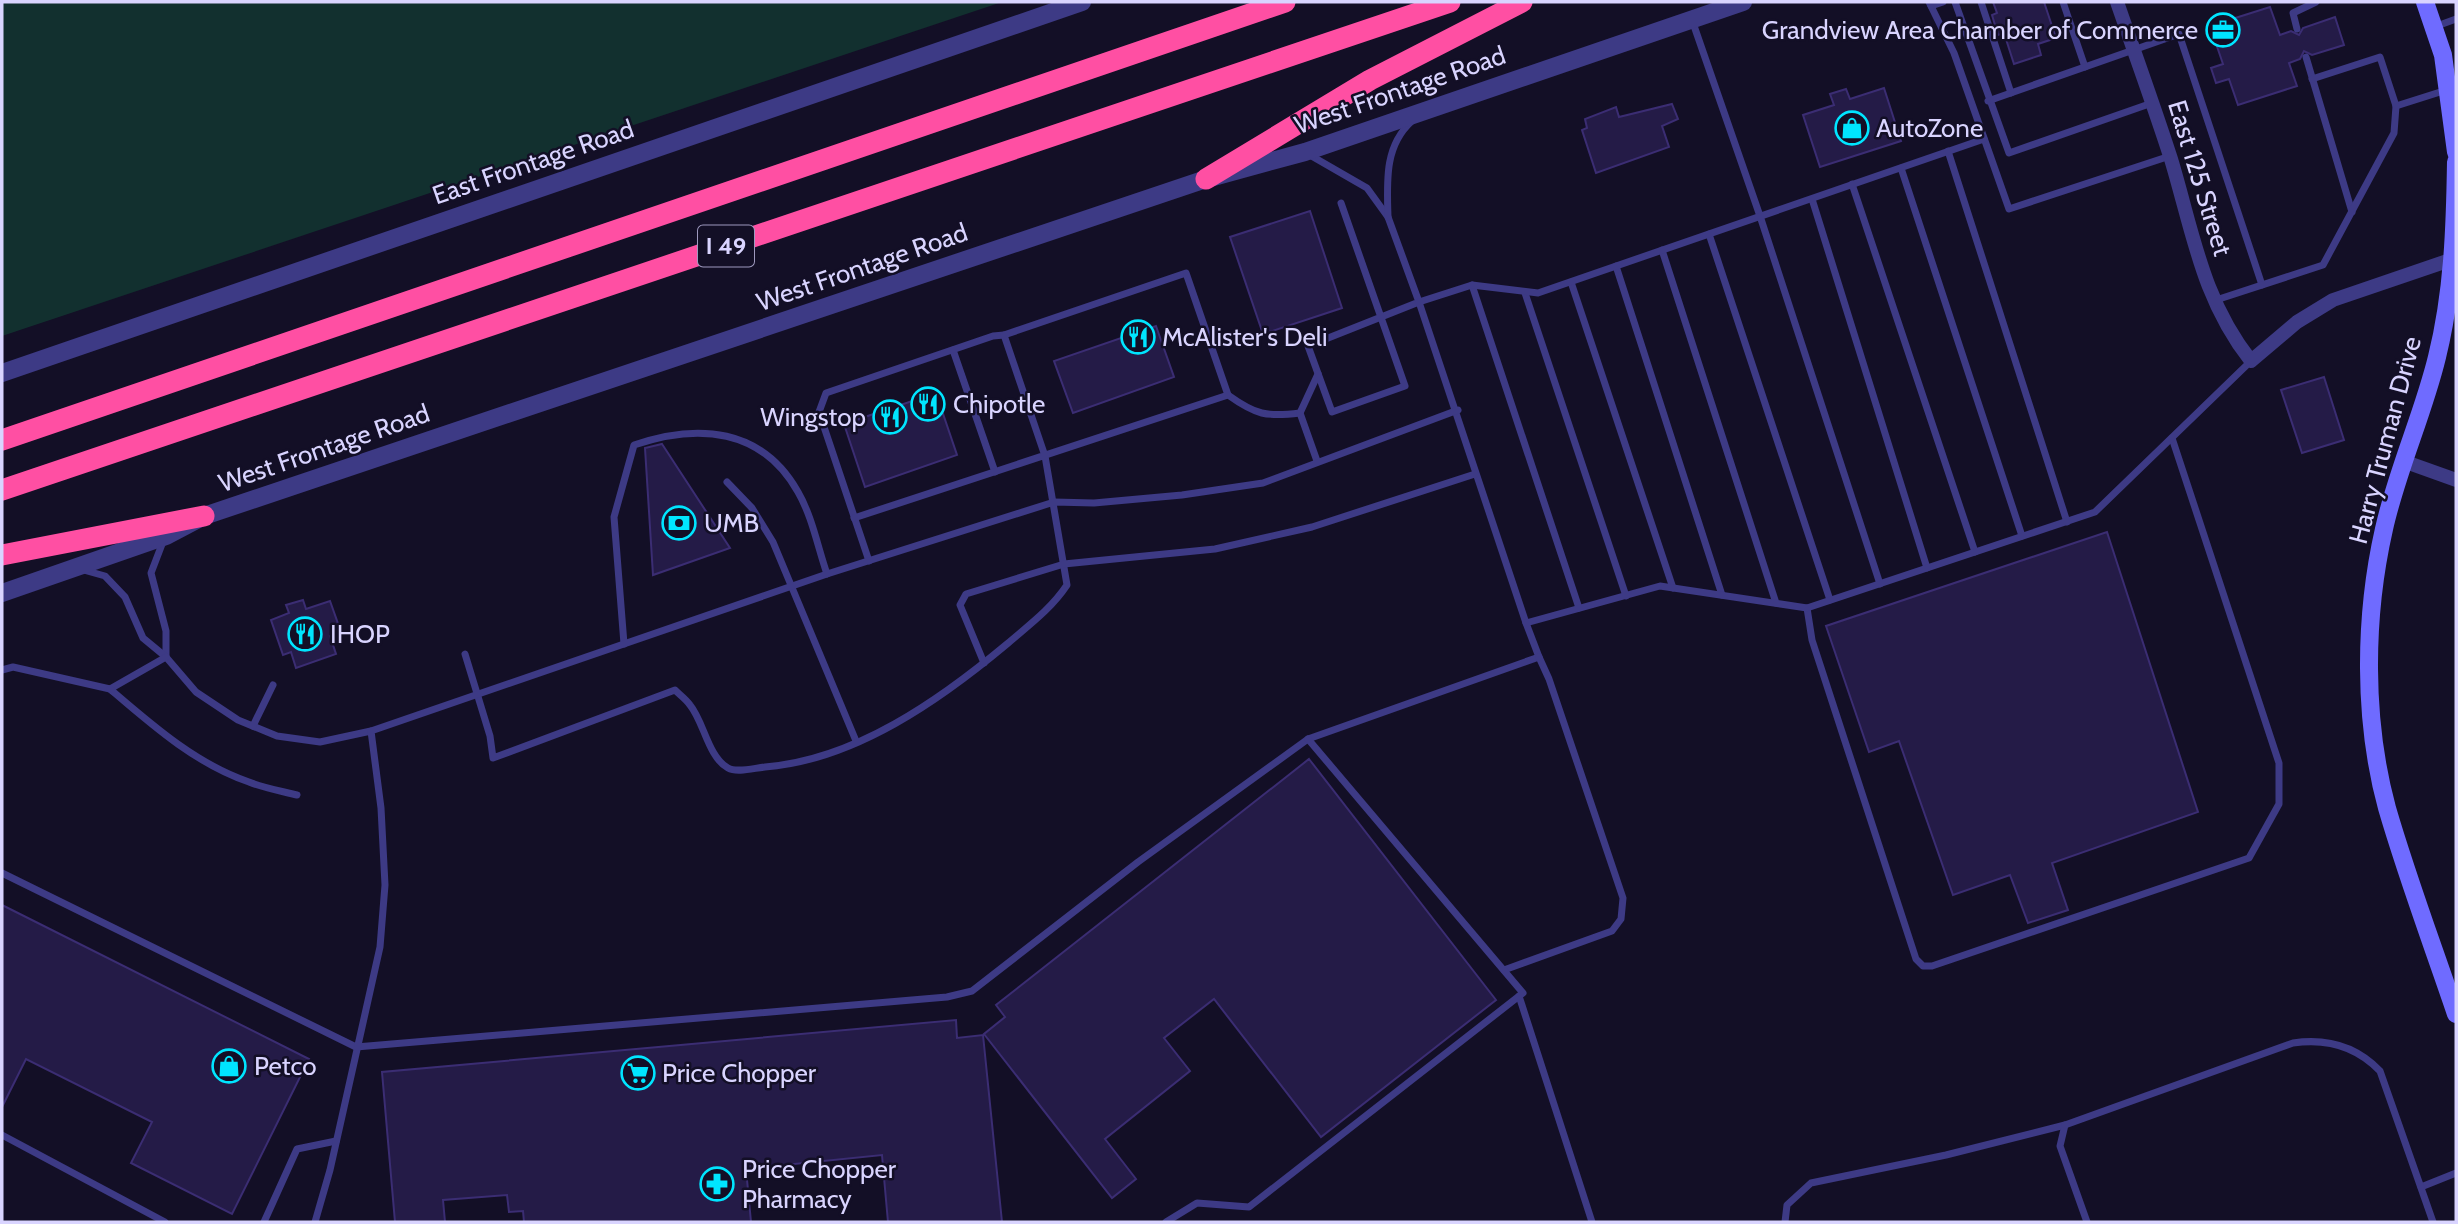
<svg xmlns="http://www.w3.org/2000/svg" width="2458" height="1224" viewBox="0 0 2458 1224" font-family="Cabin,sans-serif">
<style>
.green{fill:#12302f}
.building{fill:#241b47;stroke:#3b2d73;stroke-width:2}
.lines{fill:none;stroke-linecap:round;stroke-linejoin:round}
.service{stroke:#3d3a85;stroke-width:7}
.minor{stroke:#3d3a85;stroke-width:14}
.tertiary{stroke:#3d3a85;stroke-width:18}
.secondary{stroke:#6f6bff;stroke-width:18}
.motorway{stroke:#ff4fa3;stroke-width:21}
.labels{text-anchor:middle;stroke-width:5;stroke-linejoin:round;paint-order:stroke}
.shield{fill:#130f26;stroke:#9e99be;stroke-width:2}
.shield-label{font-size:24px;font-weight:bold;fill:#d9d4ff}
.poi-label{font-size:26px;fill:#d9d4ff;stroke:#130f26;text-anchor:start}
.street-label{font-size:26px;fill:#d9d4ff;stroke:#130f26}
</style>
<rect width="100%" height="100%" fill="#130f26"/>
<path class="green" d="M 2,2 L 1002,2 L 2,336 Z"/>
<g class="building">
<path d="M 1993,2 L 2044,2 L 2056,38 L 2038,44 L 2041,55 L 2014,64 L 2004,33 L 1998,35 L 1992,15 L 1997,13 Z"/>
<path d="M 2270,7 L 2280,35 L 2291,31 L 2299,35 L 2303,28 L 2335,17 L 2344,45 L 2312,55 L 2304,51 L 2300,59 L 2289,63 L 2297,86 L 2238,105 L 2229,79 L 2216,83 L 2211,68 L 2223,64 L 2210,26 Z"/>
<path d="M 1884,88 L 1901,141 L 1820,167 L 1803,115 L 1834,105 L 1830,94 L 1846,89 L 1850,99 Z"/>
<path d="M 1672,104 L 1678,119 L 1662,126 L 1669,147 L 1596,173 L 1582,130 L 1587,128 L 1585,119 L 1616,107 L 1619,117 Z"/>
<path d="M 1310,211 L 1342,308 L 1263,334 L 1230,237 Z"/>
<path d="M 1156,326 L 1174,377 L 1073,413 L 1054,361 Z"/>
<path d="M 2324,377 L 2344,440 L 2302,453 L 2281,390 Z"/>
<path d="M 936,393 L 957,455 L 865,487 L 844,424 Z"/>
<path d="M 662,444 L 730,548 L 653,575 L 645,448 Z"/>
<path d="M 2107,532 L 2198,812 L 2052,863 L 2068,910 L 2028,923 L 2010,875 L 1953,895 L 1899,741 L 1869,752 L 1826,626 Z"/>
<path d="M 303,600 L 306,609 L 330,601 L 341,632 L 330,636 L 336,654 L 296,668 L 291,652 L 283,655 L 271,620 L 289,613 L 286,605 Z"/>
<path d="M 1309,759 L 1496,1000 L 1321,1137 L 1214,999 L 1164,1038 L 1190,1071 L 1105,1139 L 1136,1179 L 1112,1198 L 984,1034 L 1005,1017 L 996,1005 Z"/>
<path d="M 2,905 L 309,1059 L 232,1214 L 131,1163 L 152,1122 L 26,1059 L 2,1107 Z"/>
<path d="M 956,1020 L 957,1038 L 983,1035 L 1002,1222 L 888,1222 L 882,1155 L 746,1169 L 751,1222 L 524,1222 L 523,1211 L 509,1212 L 507,1195 L 443,1200 L 445,1222 L 395,1222 L 382,1072 Z"/>
</g>
<g class="lines">
<g class="service">
<path d="M 1929,2 L 1954,53 L 2009,209 L 2170,156"/>
<path d="M 1955,2 L 2009,153 L 2152,103"/>
<path d="M 1981,2 L 2011,93"/>
<path d="M 2063,2 L 2085,67"/>
<path d="M 1931,6 L 1943,2"/>
<path d="M 1692,20 L 1760,216 L 1880,584"/>
<path d="M 2434,27 L 2456,19"/>
<path d="M 2297,29 L 2293,13 L 2316,2"/>
<path d="M 2306,57 L 2352,212"/>
<path d="M 1988,101 L 2179,34 L 2262,285"/>
<path d="M 2396,106 L 2456,87"/>
<path d="M 1948,151 L 2067,522"/>
<path d="M 1308,154 L 1367,188 L 1388,217 L 1419,302 L 1308,346 L 1332,412 L 1405,386 L 1341,203"/>
<path d="M 1901,168 L 2022,536"/>
<path d="M 1852,184 L 1975,552"/>
<path d="M 1812,199 L 1927,568"/>
<path d="M 1388,217 C 1387,182 1384,146 1412,121"/>
<path d="M 1709,234 L 1830,600"/>
<path d="M 1662,250 L 1776,603"/>
<path d="M 1616,266 L 1722,595"/>
<path d="M 1571,282 L 1673,588"/>
<path d="M 1472,285 L 1579,608"/>
<path d="M 1525,293 L 1626,596"/>
<path d="M 2213,301 L 2323,265 L 2394,133 L 2396,106 L 2380,57 L 2312,79"/>
<path d="M 953,350 L 995,472"/>
<path d="M 1228,395 C 1256,415 1266,417 1300,413"/>
<path d="M 1317,461 L 1300,413 L 1318,374"/>
<path d="M 727,482 L 752,508 L 773,542 L 856,741"/>
<path d="M 164,539 L 151,573 L 166,631 L 166,657"/>
<path d="M 869,561 L 819,412 L 826,393 L 993,336 L 1004,335"/>
<path d="M 80,569 L 105,576 L 125,597 L 143,638 L 166,657 L 196,692 L 238,720 L 277,736 L 320,742 L 371,731"/>
<path d="M 1807,608 L 1812,640 L 1916,959 L 1923,966 L 1932,966 L 2249,858 L 2279,804 L 2279,763 L 2172,438"/>
<path d="M 1526,623 L 1419,302 L 1472,285 L 1538,293 L 1984,139"/>
<path d="M 624,644 L 614,517 L 634,445 C 698,423 762,428 798,492 C 812,516 818,548 827,574"/>
<path d="M 465,654 L 490,736 L 493,758 L 675,690 C 680,695 686,699 690,705 C 704,722 708,757 728,768 C 737,773 754,768 765,767 C 855,760 940,700 1007,644 C 1029,625 1051,609 1067,585 L 1045,456 L 1004,335 L 1186,273 L 1228,395 L 854,518"/>
<path d="M 984,663 L 960,605 L 966,594 L 1064,564 L 1215,549 L 1312,527 L 1475,474"/>
<path d="M 2,670 L 13,667 L 110,689 L 166,657"/>
<path d="M 110,689 C 152,725 196,764 249,782 C 264,788 281,791 297,795"/>
<path d="M 253,726 L 273,685"/>
<path d="M 2,873 L 356,1047 L 947,997 L 972,991 L 1138,862 L 1308,739 L 1539,657 L 1526,623 L 1660,586 L 1807,608 L 2095,512 L 2251,361"/>
<path d="M 1504,970 L 1612,931 L 1621,919 L 1623,898 L 1549,679 L 1539,657"/>
<path d="M 1519,996 L 1592,1222"/>
<path d="M 2,1135 L 165,1222"/>
<path d="M 2421,1187 L 2456,1173"/>
<path d="M 264,1222 L 297,1149 L 336,1141"/>
<path d="M 315,1222 L 330,1170 L 380,947 L 385,885 L 381,808 L 371,731 L 827,574 L 1054,502 L 1094,503 L 1182,495 L 1263,483 L 1458,410"/>
<path d="M 1166,1222 L 1197,1203 L 1249,1207 L 1523,993 L 1308,739"/>
<path d="M 1785,1222 L 1787,1205 L 1811,1183 L 1946,1155 L 2065,1125"/>
<path d="M 2087,1222 L 2060,1146 L 2065,1125 L 2293,1043 C 2327,1038 2356,1046 2380,1071 L 2433,1222"/>
</g>
<g class="minor">
<path d="M 2117,2 C 2135,54 2154,106 2171,159 C 2193,232 2202,299 2251,361 L 2297,322 L 2333,300 L 2456,258"/>
<path d="M 2403,461 L 2456,480"/>
</g>
<g class="tertiary">
<path d="M 2,373 L 1082,2"/>
<path d="M 2,593 L 166,536 L 204,516 L 1206,179 L 1305,152 L 1743,2"/>
</g>
<g class="secondary">
<path d="M 2425,2 L 2443,55 L 2456,152"/>
<path d="M 2456,162 C 2455,228 2453,292 2437,357 C 2423,415 2397,470 2384,529 C 2364,617 2363,720 2387,808 C 2407,877 2433,946 2456,1014"/>
</g>
<g class="motorway">
<path d="M 1206,179 L 1370,80 L 1522,2"/>
<path d="M 2,440 L 1285,2"/>
<path d="M 2,490 L 1450,2"/>
<path d="M 2,555 L 204,516"/>
</g>
</g>
<defs>
<symbol id="office-ring" viewBox="-11 -11 22 22"><circle r="9.5" fill="#130f26" stroke="#00e5ff" stroke-width="1.5"/><path d="M-6-3h4V-5.5h4V-3h4V5H-6ZM-1-4.5V-3h2v-1.5ZM-6 0V1H6V0Z" fill="#00e5ff"/></symbol>
<symbol id="shop-ring" viewBox="-11 -11 22 22"><circle r="9.5" fill="#130f26" stroke="#00e5ff" stroke-width="1.5"/><path d="M-5-2.5h2.3a2.7 3.5 0 0 1 5.4 0H5L5.5 6h-11ZM-1.5-2.5h3a1.5 2.3 0 0 0-3 0Z" fill="#00e5ff"/></symbol>
<symbol id="restaurant-ring" viewBox="-11 -11 22 22"><circle r="9.5" fill="#130f26" stroke="#00e5ff" stroke-width="1.5"/><path d="M-5-6h1v4h1v-4h1v4h1v-4h1v5L-1.5 .5V6h-2V.5L-5-1ZM5-6V6H3V1.5H1.5Q1.5-4 5-6Z" fill="#00e5ff"/></symbol>
<symbol id="bank-ring" viewBox="-11 -11 22 22"><circle r="9.5" fill="#130f26" stroke="#00e5ff" stroke-width="1.5"/><path d="M-6-4H6V4H-6ZM0-2.3a2.3 2.3 0 1 0 0 4.6a2.3 2.3 0 1 0 0-4.6Z" fill="#00e5ff"/></symbol>
<symbol id="supermarket-ring" viewBox="-11 -11 22 22"><circle r="9.5" fill="#130f26" stroke="#00e5ff" stroke-width="1.5"/><path d="M-6-5.5h2.5l.6 2H6L4.5 2H-2.5L-4.4-4H-6ZM-1.5 3.2a1.3 1.3 0 1 0 .1 0ZM3 3.2a1.3 1.3 0 1 0 .1 0Z" fill="#00e5ff"/></symbol>
<symbol id="pharmacy-ring" viewBox="-11 -11 22 22"><circle r="9.5" fill="#130f26" stroke="#00e5ff" stroke-width="1.5"/><path d="M-2-6h4v4h4v4h-4v4h-4v-4h-4v-4h4Z" fill="#00e5ff"/></symbol>
</defs>
<g fill-rule="evenodd">
<use href="#office-ring" x="2204" y="11" width="38" height="38"/>
<use href="#shop-ring" x="1833" y="109" width="38" height="38"/>
<use href="#restaurant-ring" x="1119" y="318" width="38" height="38"/>
<use href="#restaurant-ring" x="909" y="385" width="38" height="38"/>
<use href="#restaurant-ring" x="871" y="398" width="38" height="38"/>
<use href="#bank-ring" x="660" y="504" width="38" height="38"/>
<use href="#restaurant-ring" x="286" y="615" width="38" height="38"/>
<use href="#shop-ring" x="210" y="1047" width="38" height="38"/>
<use href="#supermarket-ring" x="619" y="1054" width="38" height="38"/>
<use href="#pharmacy-ring" x="698" y="1165" width="38" height="38"/>
</g>
<g class="labels">
<rect class="shield" x="698" y="225.5" width="56" height="41" rx="5"/>
<g class="shield-label">
<text x="726" y="254">I 49</text>
</g>
<g class="poi-label">
<text x="2198" y="39" text-anchor="end">Grandview Area Chamber of Commerce</text>
<text x="1876" y="137">AutoZone</text>
<text x="1162" y="346">McAlister's Deli</text>
<text x="953" y="413">Chipotle</text>
<text x="866" y="426" text-anchor="end">Wingstop</text>
<text x="704" y="532">UMB</text>
<text x="330" y="643">IHOP</text>
<text x="254" y="1075">Petco</text>
<text x="662" y="1082">Price Chopper</text>
<text x="742" y="1178">Price Chopper<tspan x="742" dy="30">Pharmacy</tspan></text>
</g>
<g class="street-label">
<text transform="translate(1400 90) rotate(-19)" y="9">West Frontage Road</text>
<text transform="translate(533 162) rotate(-19)" y="9">East Frontage Road</text>
<text transform="translate(2200 178) rotate(73)" y="9">East 125 Street</text>
<text transform="translate(862 267) rotate(-19)" y="9">West Frontage Road</text>
<text transform="translate(2385 440) rotate(-75)" y="9">Harry Truman Drive</text>
<text transform="translate(324 448) rotate(-19)" y="9">West Frontage Road</text>
</g>
</g>
<rect width="2458" height="1224" fill="none" stroke="#d9d4ff" stroke-width="7"/>
</svg>
